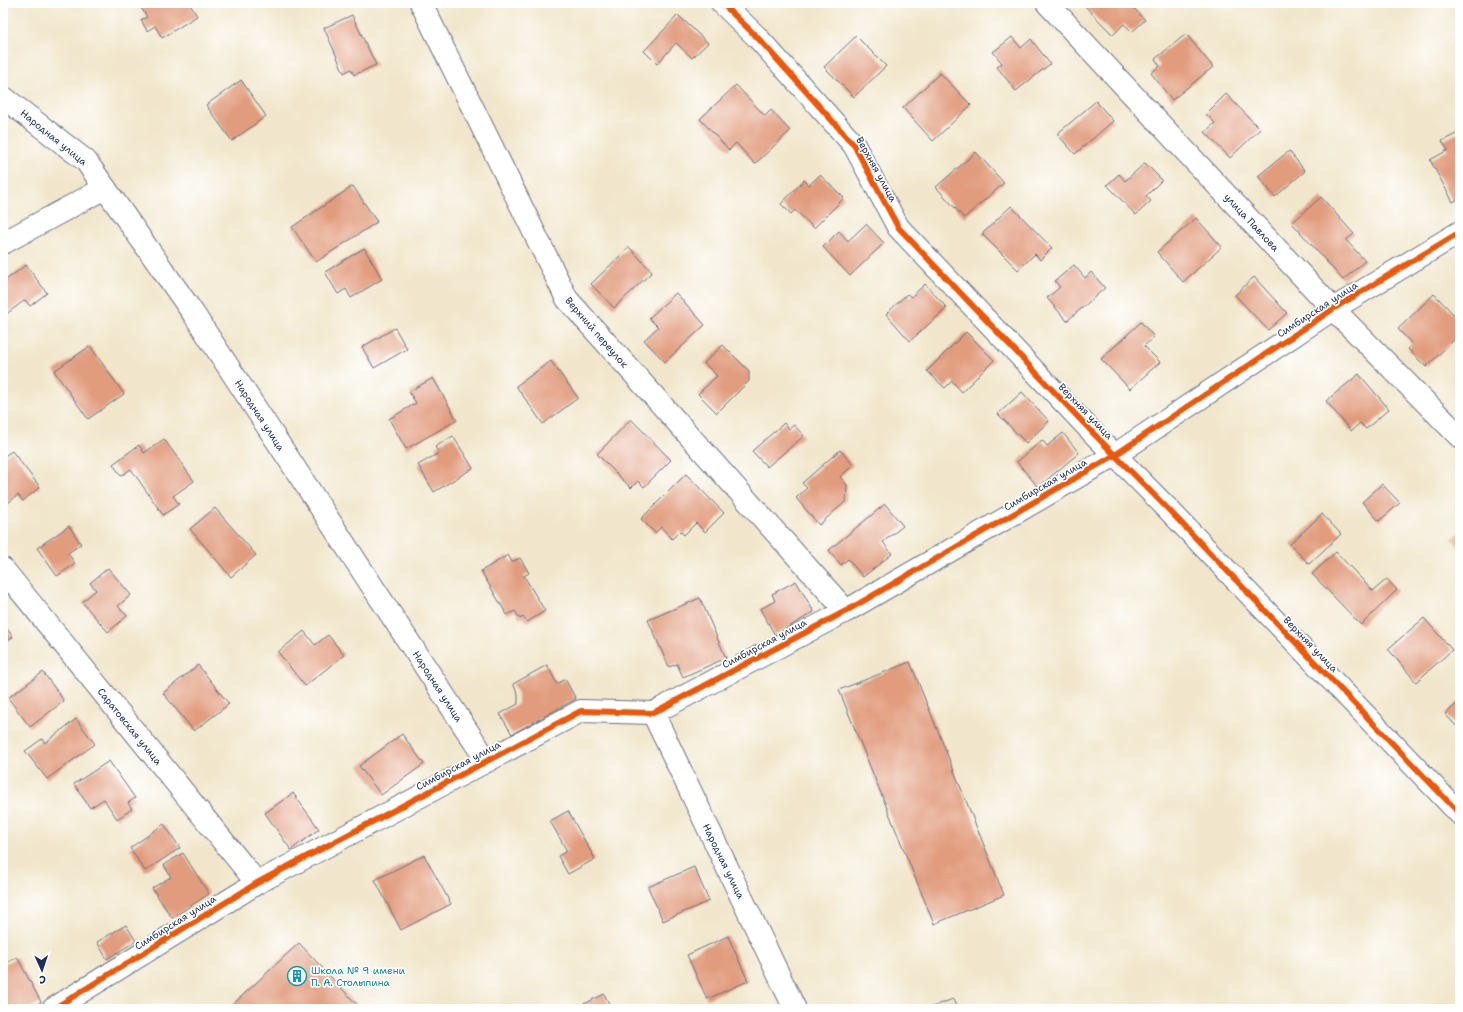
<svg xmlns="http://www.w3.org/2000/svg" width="1463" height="1012" viewBox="0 0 1463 1012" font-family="'Shantell Sans',sans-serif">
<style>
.building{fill:#e19b7d}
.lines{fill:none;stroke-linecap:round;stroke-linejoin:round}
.minor-casing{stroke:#666f84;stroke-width:24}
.minor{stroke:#fff;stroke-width:22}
.cycleway-casing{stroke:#fff;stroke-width:8}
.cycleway{stroke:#e8590c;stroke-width:6}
.labels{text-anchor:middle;stroke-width:3.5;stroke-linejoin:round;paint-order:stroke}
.street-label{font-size:10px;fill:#1b2f5e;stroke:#fff}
.culture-label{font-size:10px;fill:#0d838f;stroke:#fff;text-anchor:start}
</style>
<rect width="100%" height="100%" fill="#fff"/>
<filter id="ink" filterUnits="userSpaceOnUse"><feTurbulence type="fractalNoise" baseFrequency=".025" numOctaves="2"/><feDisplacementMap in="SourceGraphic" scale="8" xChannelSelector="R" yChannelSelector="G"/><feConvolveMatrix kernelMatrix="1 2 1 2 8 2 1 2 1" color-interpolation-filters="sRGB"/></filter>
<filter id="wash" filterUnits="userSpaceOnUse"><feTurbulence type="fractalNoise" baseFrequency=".012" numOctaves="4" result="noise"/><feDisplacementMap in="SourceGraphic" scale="16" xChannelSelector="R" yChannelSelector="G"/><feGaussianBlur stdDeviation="0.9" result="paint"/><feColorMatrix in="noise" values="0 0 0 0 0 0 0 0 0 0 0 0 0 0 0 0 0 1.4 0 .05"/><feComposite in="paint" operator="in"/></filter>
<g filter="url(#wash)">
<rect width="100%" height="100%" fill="#f1e6cb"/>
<g id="blocks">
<g class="building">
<path d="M 138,3 L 189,3 L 197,16 L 162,38 L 155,26 L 147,31 L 141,20 L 147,17 Z"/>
<path d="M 1082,3 L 1129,3 L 1145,20 L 1132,32 L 1124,24 L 1113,35 Z"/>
<path d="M 352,15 L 376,65 L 354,75 L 351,69 L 344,73 L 324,28 Z"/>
<path d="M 678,15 L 708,43 L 692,58 L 676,43 L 657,64 L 644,51 Z"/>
<path d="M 1186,34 L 1213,67 L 1172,100 L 1151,73 L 1160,66 L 1155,59 Z"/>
<path d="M 856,36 L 886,66 L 854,97 L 824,67 Z"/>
<path d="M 1012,37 L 1021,48 L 1031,39 L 1050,64 L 1016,91 L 997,67 L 1002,63 L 993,52 Z"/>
<path d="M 940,73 L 971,105 L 933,141 L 903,108 Z"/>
<path d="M 241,80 L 266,116 L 232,141 L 206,105 Z"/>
<path d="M 736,85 L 765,116 L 771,110 L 790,131 L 755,164 L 736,143 L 729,150 L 700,119 Z"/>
<path d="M 1226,94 L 1260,129 L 1230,158 L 1205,132 L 1215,123 L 1206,114 Z"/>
<path d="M 1096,101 L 1113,121 L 1075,154 L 1057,134 Z"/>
<path d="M 1460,132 L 1460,198 L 1453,202 L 1430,160 L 1448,150 L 1442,141 Z"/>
<path d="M 1289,151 L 1305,171 L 1275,197 L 1258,176 Z"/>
<path d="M 976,152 L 1004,183 L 964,218 L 936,187 Z"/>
<path d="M 1145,163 L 1162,180 L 1146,196 L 1151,201 L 1136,215 L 1107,185 L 1119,174 L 1125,181 Z"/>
<path d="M 820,175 L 844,198 L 814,228 L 795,210 L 791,214 L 781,204 L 804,180 L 809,185 Z"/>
<path d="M 353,186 L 377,222 L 316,262 L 292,227 Z"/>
<path d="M 1321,197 L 1354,234 L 1346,240 L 1365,261 L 1343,280 L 1292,223 Z"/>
<path d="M 1011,206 L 1052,248 L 1040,260 L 1035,254 L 1018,270 L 982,234 Z"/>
<path d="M 1196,218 L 1222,247 L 1183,282 L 1157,252 Z"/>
<path d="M 866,224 L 884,243 L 850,276 L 823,247 L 839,231 L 848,241 Z"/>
<path d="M 629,247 L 652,272 L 614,308 L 591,284 Z"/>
<path d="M 364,248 L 382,279 L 351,298 L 346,289 L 338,294 L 325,272 Z"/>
<path d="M 26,265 L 47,293 L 30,306 L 25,300 L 5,315 L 3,313 L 3,282 Z"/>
<path d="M 1074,265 L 1085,278 L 1091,272 L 1105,288 L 1067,321 L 1047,298 L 1060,287 L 1055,281 Z"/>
<path d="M 1254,277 L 1287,313 L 1268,330 L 1235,295 Z"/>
<path d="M 925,284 L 947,308 L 910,341 L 886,314 L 907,294 L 911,297 Z"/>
<path d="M 676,293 L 705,325 L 665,362 L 644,340 L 658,327 L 649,318 Z"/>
<path d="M 1434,294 L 1460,321 L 1460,334 L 1426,367 L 1408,349 L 1412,344 L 1398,329 Z"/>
<path d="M 1141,322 L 1154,337 L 1144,346 L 1160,362 L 1130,389 L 1101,359 Z"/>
<path d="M 395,328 L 407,349 L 374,368 L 362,347 Z"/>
<path d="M 966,332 L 994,360 L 962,392 L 952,381 L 945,388 L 927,371 Z"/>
<path d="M 723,345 L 749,371 L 749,381 L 717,413 L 698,394 L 717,376 L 704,363 Z"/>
<path d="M 90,346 L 124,394 L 88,419 L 54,371 Z"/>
<path d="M 551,361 L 578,398 L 543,424 L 516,386 Z"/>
<path d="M 1359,374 L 1389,409 L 1366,429 L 1360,423 L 1351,431 L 1326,401 Z"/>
<path d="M 433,378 L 457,420 L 406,449 L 389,419 L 416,403 L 409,392 Z"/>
<path d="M 1022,392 L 1049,421 L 1026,443 L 998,414 Z"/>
<path d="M 631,419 L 671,460 L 644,487 L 638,481 L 631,488 L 597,454 Z"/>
<path d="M 784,423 L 789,429 L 794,425 L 804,436 L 767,467 L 752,451 Z"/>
<path d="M 1063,433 L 1079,453 L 1038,487 L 1017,462 L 1042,440 L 1047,446 Z"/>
<path d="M 453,436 L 473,468 L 434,492 L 418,465 L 439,453 L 435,447 Z"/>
<path d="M 164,439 L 194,481 L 173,496 L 179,504 L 163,515 L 131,469 L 121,476 L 113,464 L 139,445 L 144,453 Z"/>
<path d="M 840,450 L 853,465 L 840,477 L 847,485 L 846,501 L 819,525 L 796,498 L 807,488 L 802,483 Z"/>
<path d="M 12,451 L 40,487 L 23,501 L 18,495 L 3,507 L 3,457 Z"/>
<path d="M 686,474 L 724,513 L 705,532 L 696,523 L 684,535 L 680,531 L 672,539 L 661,527 L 655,533 L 641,519 Z"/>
<path d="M 1382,484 L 1400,503 L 1379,521 L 1362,502 Z"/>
<path d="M 885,504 L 903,526 L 883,542 L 892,554 L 863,577 L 848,559 L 841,565 L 829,550 Z"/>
<path d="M 215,508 L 256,555 L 231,577 L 190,529 Z"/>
<path d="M 1322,514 L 1341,534 L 1309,564 L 1290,544 Z"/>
<path d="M 69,526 L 81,544 L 68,553 L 75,564 L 57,576 L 37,548 Z"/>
<path d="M 1460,532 L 1460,548 L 1452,539 Z"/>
<path d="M 1336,552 L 1373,591 L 1387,579 L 1397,590 L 1361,625 L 1312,574 Z"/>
<path d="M 508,555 L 512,562 L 520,558 L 529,573 L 524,576 L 545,611 L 527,622 L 523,617 L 520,619 L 515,611 L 507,615 L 481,571 Z"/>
<path d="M 108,568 L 131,595 L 118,606 L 127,616 L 108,632 L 82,602 L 96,590 L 90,583 Z"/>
<path d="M 796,581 L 814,612 L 775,635 L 760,609 L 775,601 L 772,594 Z"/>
<path d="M 700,598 L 726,658 L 683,677 L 677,664 L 669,667 L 648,620 Z"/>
<path d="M 1424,618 L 1452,650 L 1416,682 L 1388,649 Z"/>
<path d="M 3,623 L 13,637 L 3,644 Z"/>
<path d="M 304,631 L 315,645 L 328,635 L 344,655 L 305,686 L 278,652 Z"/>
<path d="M 910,662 L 1004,895 L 934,924 L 839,690 Z"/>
<path d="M 198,665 L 229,704 L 194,731 L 163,693 Z"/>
<path d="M 547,665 L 557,684 L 565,679 L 576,699 L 512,734 L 500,714 L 518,704 L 518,694 L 513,684 Z"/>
<path d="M 43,672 L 64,701 L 30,727 L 8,698 Z"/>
<path d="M 1460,701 L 1460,730 L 1445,714 Z"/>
<path d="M 76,719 L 95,744 L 47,779 L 25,751 L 42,739 L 45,743 Z"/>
<path d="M 402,734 L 424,764 L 381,795 L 359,766 Z"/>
<path d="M 109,761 L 135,798 L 128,803 L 132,809 L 117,819 L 104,799 L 90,808 L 74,784 Z"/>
<path d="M 293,793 L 319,829 L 291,850 L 265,813 Z"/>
<path d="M 568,811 L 595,859 L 568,874 L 558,856 L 567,851 L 550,821 Z"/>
<path d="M 164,824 L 180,848 L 145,871 L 130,848 Z"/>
<path d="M 183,853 L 209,894 L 172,918 L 152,888 L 171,877 L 164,865 Z"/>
<path d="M 424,855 L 451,904 L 401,930 L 375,880 Z"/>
<path d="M 694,867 L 709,901 L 663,921 L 648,887 Z"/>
<path d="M 126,925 L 136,941 L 107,959 L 97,942 Z"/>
<path d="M 728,936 L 748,981 L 707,999 L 687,955 Z"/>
<path d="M 299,943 L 361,1009 L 228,1009 Z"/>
<path d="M 17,957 L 41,1002 L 28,1009 L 3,1009 L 3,965 Z"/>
<path d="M 604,994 L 612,1009 L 579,1009 L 578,1007 Z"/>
<path d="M 953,999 L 957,1009 L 927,1009 Z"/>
</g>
</g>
</g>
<g filter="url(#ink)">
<use href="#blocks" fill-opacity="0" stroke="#666f84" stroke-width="1"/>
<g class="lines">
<defs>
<g id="minor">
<path d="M 421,3 L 567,299 L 846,611"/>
<path d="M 722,3 L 757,37 L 854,145 L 898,227 L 1095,435 L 1166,507 L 1460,814"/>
<path d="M 1047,3 L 1333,309 L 1460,437"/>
<path d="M 3,97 L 86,161 L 193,313 L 487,761"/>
<path d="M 3,243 L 105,188"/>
<path d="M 3,569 L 257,883"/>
<path d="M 653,713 L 795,1009"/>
<path d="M 53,1009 L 257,883 L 581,711 L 653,713 L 846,611 L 1115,455 L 1333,309 L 1460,232"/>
</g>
</defs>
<use href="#minor" class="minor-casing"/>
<use href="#minor" class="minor"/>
<defs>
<g id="cycleway">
<path d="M 722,3 L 757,37 L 854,145 L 898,227 L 1095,435 L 1166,507 L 1460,814"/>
<path d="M 53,1009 L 257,883 L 581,711 L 653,713 L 846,611 L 1115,455 L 1333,309 L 1460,232"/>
</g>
</defs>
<use href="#cycleway" class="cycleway-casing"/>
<use href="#cycleway" class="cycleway"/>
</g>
</g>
<defs>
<symbol id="building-ring" viewBox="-11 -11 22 22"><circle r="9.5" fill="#fff" stroke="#0f9aa8" stroke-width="1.5"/><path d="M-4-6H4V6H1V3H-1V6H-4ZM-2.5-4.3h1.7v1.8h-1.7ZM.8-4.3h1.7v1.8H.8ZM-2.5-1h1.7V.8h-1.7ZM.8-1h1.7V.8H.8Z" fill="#0f9aa8"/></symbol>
</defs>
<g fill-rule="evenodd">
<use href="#building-ring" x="286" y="965" width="22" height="22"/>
</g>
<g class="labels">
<g class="street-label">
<text transform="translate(54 137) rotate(39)" y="4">Народная улица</text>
<text transform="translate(877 169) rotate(61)" y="4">Верхняя улица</text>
<text transform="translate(1252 222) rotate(47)" y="4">улица Павлова</text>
<text transform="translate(1317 309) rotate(-33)" y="4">Симбирская улица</text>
<text transform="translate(597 332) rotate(49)" y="4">Верхний переулок</text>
<text transform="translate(1086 411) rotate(46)" y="4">Верхняя улица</text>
<text transform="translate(260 415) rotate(57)" y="4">Народная улица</text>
<text transform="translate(1045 484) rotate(-30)" y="4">Симбирская улица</text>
<text transform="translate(764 643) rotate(-28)" y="4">Симбирская улица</text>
<text transform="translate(1311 644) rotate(46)" y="4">Верхняя улица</text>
<text transform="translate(438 686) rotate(57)" y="4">Народная улица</text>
<text transform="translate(130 726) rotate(51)" y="4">Саратовская улица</text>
<text transform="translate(458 765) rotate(-28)" y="4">Симбирская улица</text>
<text transform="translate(724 861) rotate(64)" y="4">Народная улица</text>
<text transform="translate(175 922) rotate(-32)" y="4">Симбирская улица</text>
</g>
<g class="culture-label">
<text x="311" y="974">Школа № 9 имени<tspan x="311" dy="12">П. А. Столыпина</tspan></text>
</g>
</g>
<rect width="1463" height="1012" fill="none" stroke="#fff" stroke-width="16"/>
<g transform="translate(42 970) rotate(177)" stroke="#ffffff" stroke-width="3" paint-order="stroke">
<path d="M0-3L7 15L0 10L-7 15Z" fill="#1b2f5e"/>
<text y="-6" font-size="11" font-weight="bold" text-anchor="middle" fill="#1b2f5e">С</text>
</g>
</svg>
